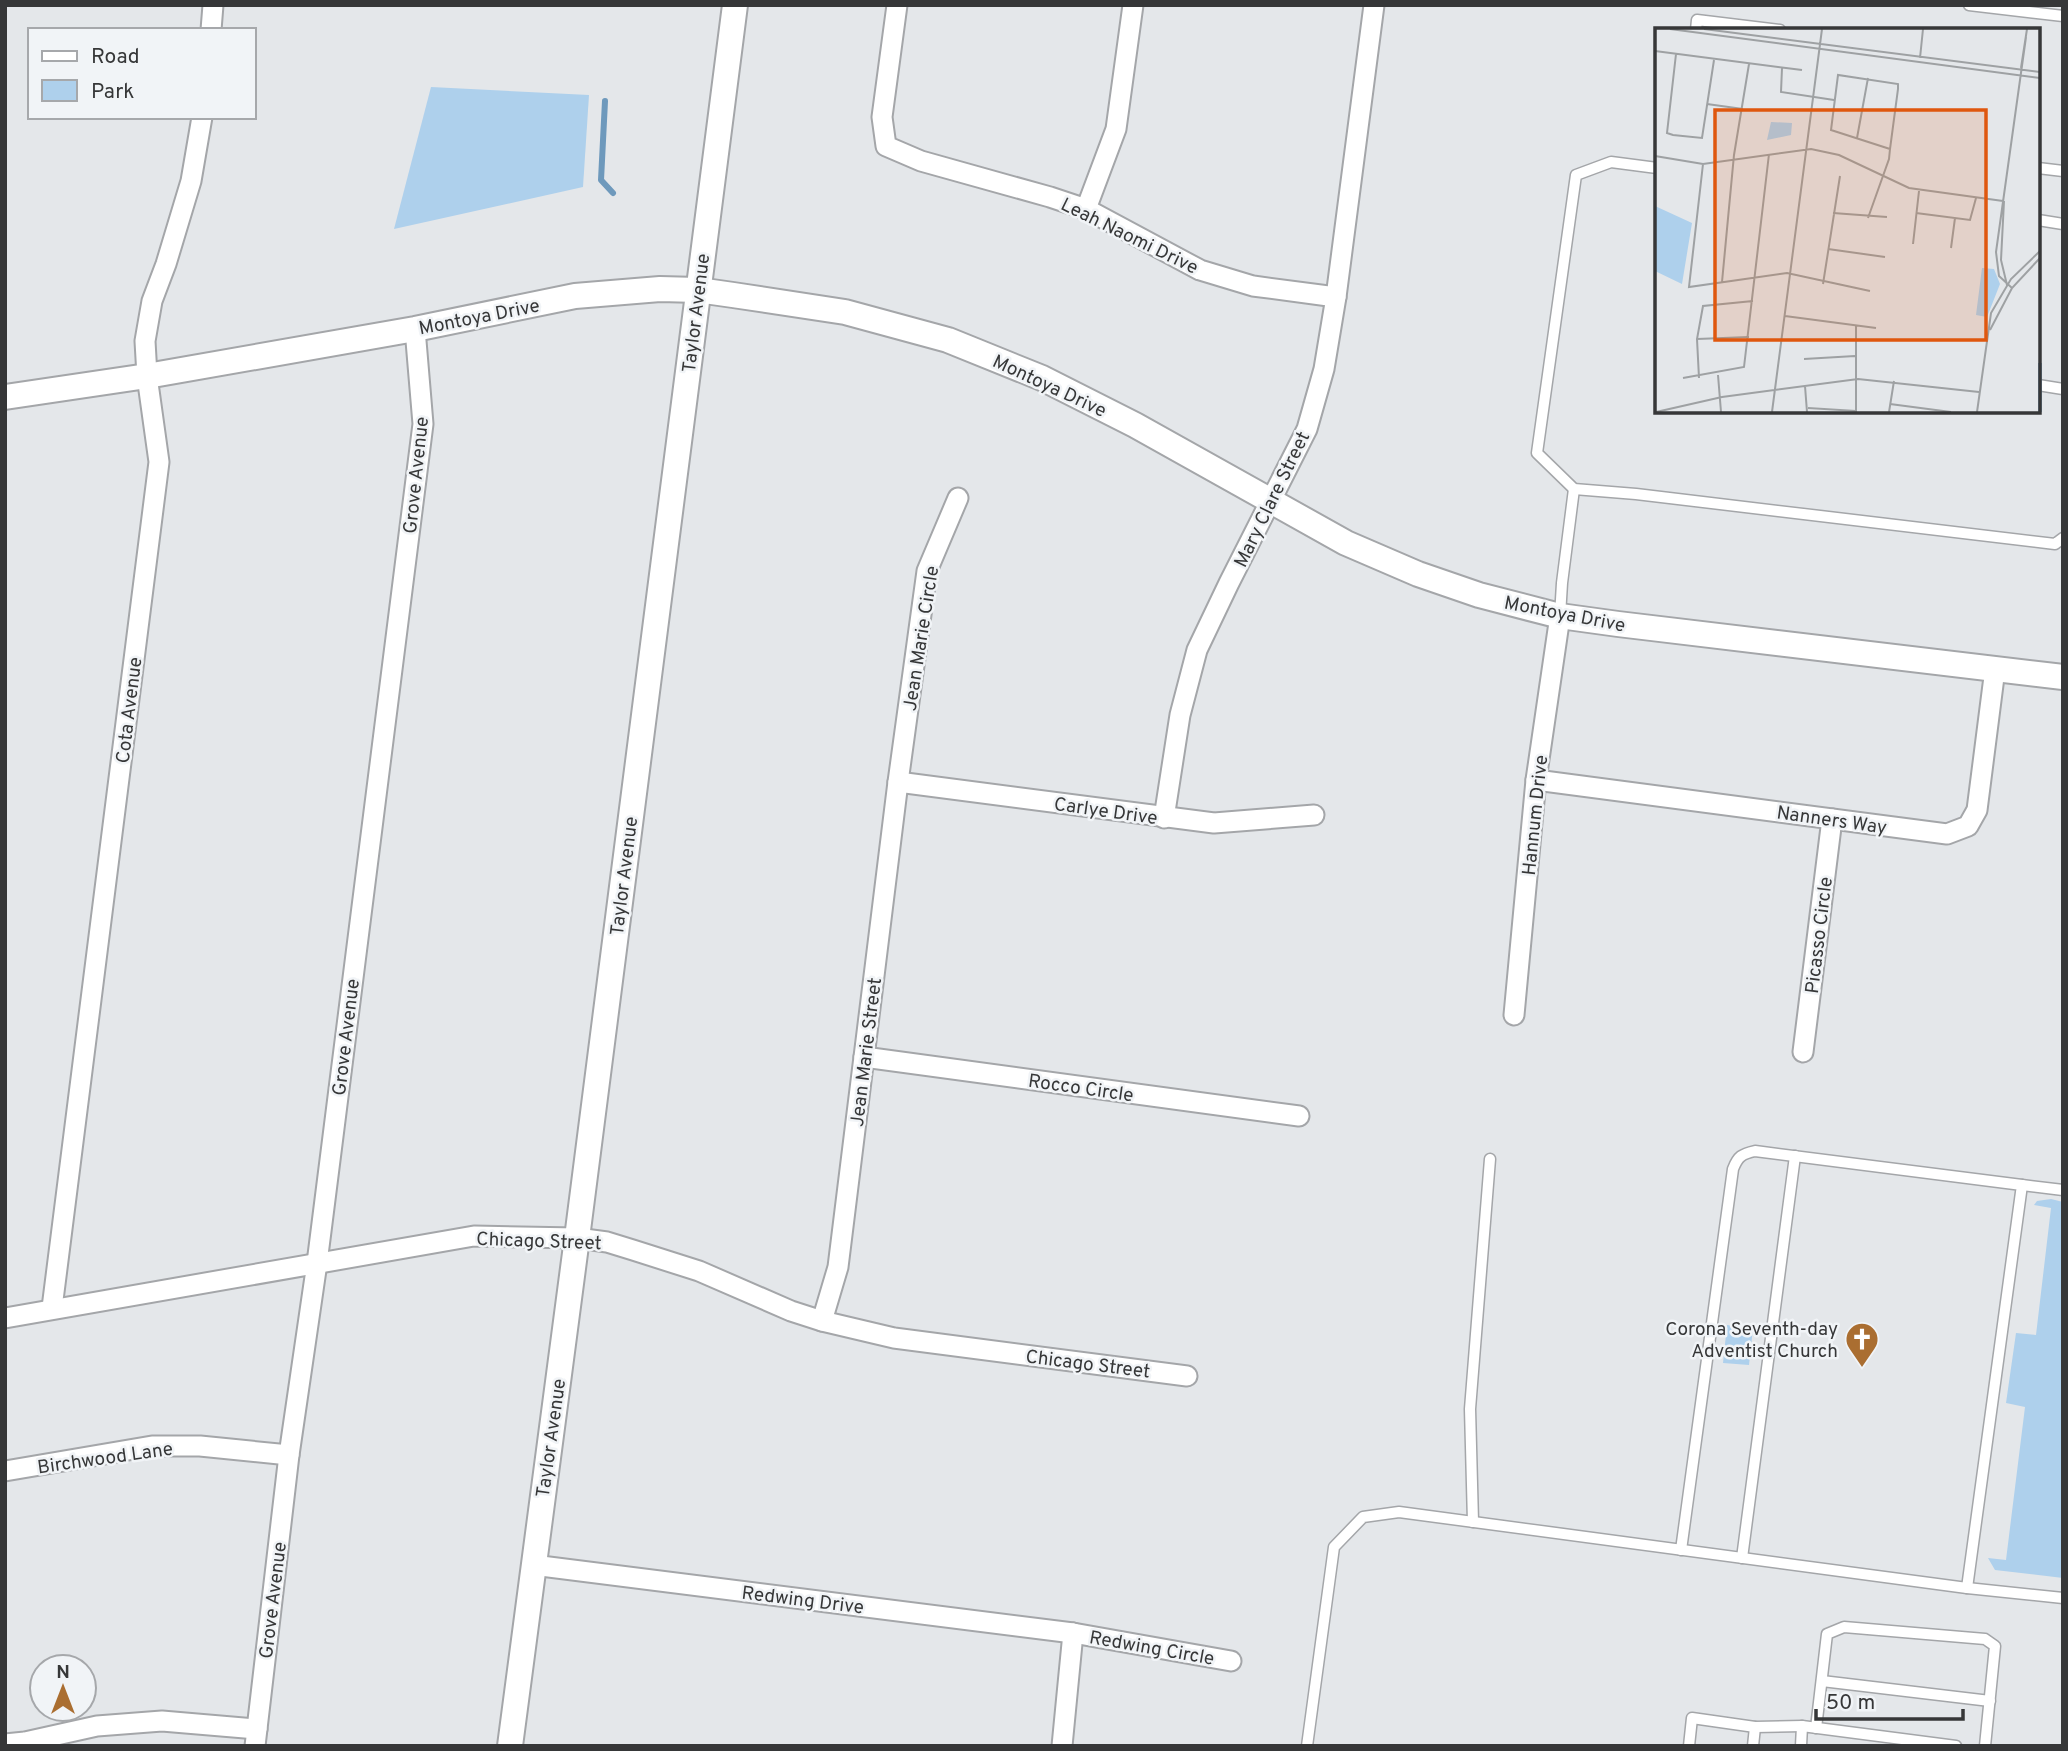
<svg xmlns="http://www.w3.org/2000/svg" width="2068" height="1751" viewBox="0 0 2068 1751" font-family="Overpass,sans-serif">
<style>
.green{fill:#aed0ec}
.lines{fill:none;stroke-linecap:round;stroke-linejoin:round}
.stream{stroke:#6e99bc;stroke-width:6}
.service-casing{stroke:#a4a6a9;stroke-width:13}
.minor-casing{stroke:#a4a6a9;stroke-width:23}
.tertiary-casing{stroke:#a4a6a9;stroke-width:28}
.service{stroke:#fff;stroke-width:10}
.minor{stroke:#fff;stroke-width:19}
.tertiary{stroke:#fff;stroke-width:24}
.labels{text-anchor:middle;stroke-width:5;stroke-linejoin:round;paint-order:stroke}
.street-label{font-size:19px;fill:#363738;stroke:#f1f4f7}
.poi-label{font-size:19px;fill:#363738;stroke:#f1f4f7;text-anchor:end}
.inset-river{fill:none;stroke:#6e99bc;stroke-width:3.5}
.inset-road{fill:none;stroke:#9ea1a3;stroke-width:2}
.view{fill:#df570e;fill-opacity:0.15;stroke:#df570e;stroke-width:3.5}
.inset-edge{fill:none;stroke:#363738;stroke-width:3.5}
</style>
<rect width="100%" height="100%" fill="#e4e7ea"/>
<g class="green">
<path d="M 431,87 L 589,95 L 583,187 L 394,229 Z"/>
<path d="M 2051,1199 L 2063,1202 L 2063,1578 L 1995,1570 L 1988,1558 L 2006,1560 L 2025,1407 L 2006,1403 L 2016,1333 L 2036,1335 L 2051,1208 L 2034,1205 L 2037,1201 Z"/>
<path d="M 1727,1325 L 1753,1328 L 1749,1365 L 1723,1363 Z"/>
</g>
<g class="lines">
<path class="stream" d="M 605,101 L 601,180 L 613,193"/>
<defs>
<g id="service">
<path d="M 1969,5 L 2063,16"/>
<path d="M 1696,30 L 1697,20 L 1780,30"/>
<path d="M 1657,168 L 1611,162 L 1576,175 L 1537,453 L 1574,489 L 1636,494 L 2055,544 L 2063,538"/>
<path d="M 2038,168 L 2063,171"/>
<path d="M 2038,220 L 2063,224"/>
<path d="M 2038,385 L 2063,389"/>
<path d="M 1560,616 L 1562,583 L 1574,489"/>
<path d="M 2022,1185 L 2063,1190"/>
<path d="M 1473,1522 L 1470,1409 L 1490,1159"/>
<path d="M 1681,1550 L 1733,1169 C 1738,1156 1742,1154 1755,1151 L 2022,1185 L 1967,1588"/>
<path d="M 1742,1558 L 1795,1156"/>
<path d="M 1822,1681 L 1990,1701"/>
<path d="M 1816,1728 L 1827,1634 L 1844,1627 L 1985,1639 L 1995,1646 L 1985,1746"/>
<path d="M 1307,1746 L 1334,1547 L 1363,1517 L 1399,1512 L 1967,1588 L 2063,1598"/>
<path d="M 1689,1746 L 1692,1718 L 1755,1727 L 1802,1726"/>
<path d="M 1753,1746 L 1755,1727"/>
<path d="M 1801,1746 L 1802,1726 L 1956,1746"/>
</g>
<g id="minor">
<path d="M 897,5 L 882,117 L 886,146 L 921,161 L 1050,197 L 1086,209 L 1200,270 L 1253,286 L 1336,297"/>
<path d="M 211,30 L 213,5"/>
<path d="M 1086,209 L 1116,129 L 1133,5"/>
<path d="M 1536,780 L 1947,834 L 1968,826 L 1977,810 L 1995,669"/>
<path d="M 898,782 L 1214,823 L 1314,815"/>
<path d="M 1164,818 L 1180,715 L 1197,650 L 1229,583 L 1307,429 L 1324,369 L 1336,297 L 1374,5"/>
<path d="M 1514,1015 L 1536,780 L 1560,616"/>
<path d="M 1803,1052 L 1832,819"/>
<path d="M 864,1057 L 1299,1116"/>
<path d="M 52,1308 L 159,462 L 147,376 L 145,341 L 152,301 L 166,264 L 191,181 L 202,117"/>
<path d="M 5,1318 L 474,1236 L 577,1238 L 607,1242 L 633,1250 L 699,1271 L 791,1311 L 822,1321 L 894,1338 L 1187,1376"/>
<path d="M 822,1321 L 838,1267 L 898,782 L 927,571 L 958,498"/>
<path d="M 5,1471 L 152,1446 L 200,1446 L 289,1455"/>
<path d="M 533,1565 L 1073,1633 L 1231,1661"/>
<path d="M 5,1744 L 25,1742 L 97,1726 L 162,1721 L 257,1729"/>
<path d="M 255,1746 L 289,1455 L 317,1263 L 423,424 L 415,329"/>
<path d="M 1062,1746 L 1073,1633"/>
</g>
<g id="tertiary">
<path d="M 5,397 L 147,376 L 415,329 L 575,296 L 660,289 L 698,290 L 733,295 L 845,312 L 948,340 L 1042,378 L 1135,425 L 1346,543 L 1418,574 L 1479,595 L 1560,616 L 1618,624 L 2063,677"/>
<path d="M 510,1746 L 577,1238 L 735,5"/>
</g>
</defs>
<use href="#service" class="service-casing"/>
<use href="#minor" class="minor-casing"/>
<use href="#tertiary" class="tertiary-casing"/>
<use href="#service" class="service"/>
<use href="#minor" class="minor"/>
<use href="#tertiary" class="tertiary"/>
</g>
<defs>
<symbol id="church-pin" viewBox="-11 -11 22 30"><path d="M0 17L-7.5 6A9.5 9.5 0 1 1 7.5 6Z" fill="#aa6e31" stroke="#f1f4f7"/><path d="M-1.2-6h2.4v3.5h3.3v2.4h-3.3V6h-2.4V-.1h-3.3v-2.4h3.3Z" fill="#fff"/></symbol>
</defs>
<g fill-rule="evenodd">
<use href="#church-pin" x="1843" y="1320" width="38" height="52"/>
</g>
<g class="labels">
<g class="street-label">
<text transform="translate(1130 235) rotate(26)" y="7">Leah Naomi Drive</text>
<text transform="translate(695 313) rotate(-83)" y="7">Taylor Avenue</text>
<text transform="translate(479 316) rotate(-11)" y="7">Montoya Drive</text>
<text transform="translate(1050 385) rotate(25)" y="7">Montoya Drive</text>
<text transform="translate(415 475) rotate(-84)" y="7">Grove Avenue</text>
<text transform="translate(1271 499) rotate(-64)" y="7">Mary Clare Street</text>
<text transform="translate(1565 613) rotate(11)" y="7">Montoya Drive</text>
<text transform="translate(920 638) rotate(-81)" y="7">Jean Marie Circle</text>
<text transform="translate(128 710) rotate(-83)" y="7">Cota Avenue</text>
<text transform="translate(1106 810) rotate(8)" y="7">Carlye Drive</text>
<text transform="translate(1534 815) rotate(-84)" y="7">Hannum Drive</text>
<text transform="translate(1832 819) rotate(8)" y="7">Nanners Way</text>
<text transform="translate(623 876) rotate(-83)" y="7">Taylor Avenue</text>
<text transform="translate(1818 935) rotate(-83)" y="7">Picasso Circle</text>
<text transform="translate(345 1037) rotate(-83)" y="7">Grove Avenue</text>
<text transform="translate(865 1052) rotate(-83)" y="7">Jean Marie Street</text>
<text transform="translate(1081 1087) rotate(8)" y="7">Rocco Circle</text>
<text transform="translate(539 1240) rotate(2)" y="7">Chicago Street</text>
<text transform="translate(1088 1363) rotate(7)" y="7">Chicago Street</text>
<text transform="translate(550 1438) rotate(-82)" y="7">Taylor Avenue</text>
<text transform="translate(105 1457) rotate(-8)" y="7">Birchwood Lane</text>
<text transform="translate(803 1599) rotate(7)" y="7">Redwing Drive</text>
<text transform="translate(272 1600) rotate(-83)" y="7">Grove Avenue</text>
<text transform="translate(1152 1647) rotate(10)" y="7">Redwing Circle</text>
</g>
<g class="poi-label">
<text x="1838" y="1335">Corona Seventh-day<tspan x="1838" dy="22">Adventist Church</tspan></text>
</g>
</g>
<g transform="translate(1655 28)">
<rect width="385" height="385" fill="#e4e7ea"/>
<path d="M 116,94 L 137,95 L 136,107 L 112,112 ZM 0,178 L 37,195 L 27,256 L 0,243 ZM 327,240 L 339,241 L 345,256 L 332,289 L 321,287 Z" fill="#aed0ec"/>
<path class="inset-river" d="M 385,384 L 385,335"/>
<path class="inset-road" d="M 15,1 L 385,50M 49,1 L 385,44M 0,23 L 147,42M 21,26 L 12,105 L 18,107 L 47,110 L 59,32M 265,30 L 268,1M 127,40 L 126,64 L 179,72M 366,40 L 372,1M 52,76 L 88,81M 202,110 L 213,50M 0,128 L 48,136 L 156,121 L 184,127 L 254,160 L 348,173M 48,136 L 34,259 L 132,245 L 215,263M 349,173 L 346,232 L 352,257M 178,185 L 232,189M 261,185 L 315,192 L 321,170M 213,190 L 234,131 L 235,121 L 243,61 L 243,56 L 183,47 L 176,102 L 235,121M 258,216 L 264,163M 296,220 L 300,190M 173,221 L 230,229M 67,254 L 79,127 L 94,36M 168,256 L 185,148M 357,260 L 344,248 L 341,224 L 371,9M 130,288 L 221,300M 335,302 L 357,260 L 385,230M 42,311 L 94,309M 0,329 L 0,354M 149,331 L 200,328M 63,347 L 66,384M 28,350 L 89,339 L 114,126M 44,350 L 42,311 L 48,278 L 98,273M 150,358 L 152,384M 235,376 L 296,384M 153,380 L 201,383 L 201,297M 1,384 L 67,369 L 203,351 L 324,364M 117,384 L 167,1M 234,384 L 239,353M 322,384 L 336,285 L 356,251 L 385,223"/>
<path class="view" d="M 60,82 L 331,82 L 331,312 L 60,312 Z"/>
<rect width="385" height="385" class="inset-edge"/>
</g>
<rect width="2068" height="1751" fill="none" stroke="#363738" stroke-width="14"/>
<rect x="28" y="28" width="228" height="91" fill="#f1f4f7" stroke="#a6a8ab" stroke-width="2"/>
<rect x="42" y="51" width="35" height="10" fill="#ffffff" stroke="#a6a8ab" stroke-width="2"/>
<text x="91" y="63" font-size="21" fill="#363738">Road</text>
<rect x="42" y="80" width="35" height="21" fill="#aed0ec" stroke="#a6a8ab" stroke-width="2"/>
<text x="91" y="98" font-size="21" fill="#363738">Park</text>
<g transform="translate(63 1688)"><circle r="33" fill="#f1f4f7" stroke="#a6a8ab" stroke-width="2"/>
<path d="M0-5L12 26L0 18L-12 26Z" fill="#aa6e31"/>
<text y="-10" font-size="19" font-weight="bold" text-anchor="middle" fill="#363738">N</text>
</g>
<path d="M1816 1709v10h147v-10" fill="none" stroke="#363738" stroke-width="3.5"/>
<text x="1826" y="1709" font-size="21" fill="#363738" stroke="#f1f4f7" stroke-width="5" paint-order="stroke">50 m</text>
</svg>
